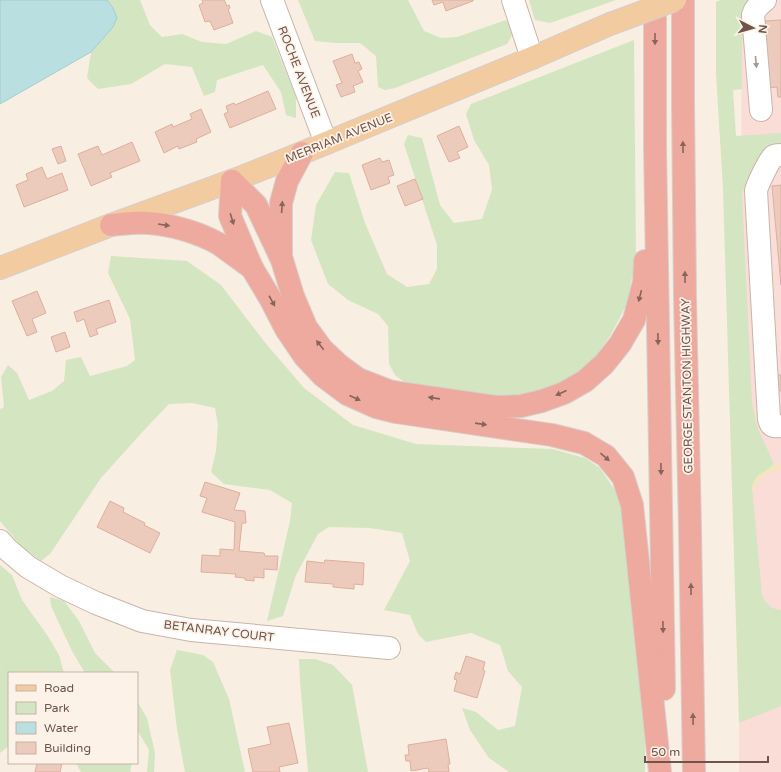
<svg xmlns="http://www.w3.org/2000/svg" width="781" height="772" viewBox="0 0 781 772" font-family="'Varela Round',sans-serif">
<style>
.commercial{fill:#f9ddd6}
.green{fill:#d4e5c2}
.sand{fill:#f6e4bf}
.water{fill:#b9dfe1;stroke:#a0cfd1}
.building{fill:#eccabc;stroke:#ddaf9e}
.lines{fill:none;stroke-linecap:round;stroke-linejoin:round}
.minor-casing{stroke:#c9b5aa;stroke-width:24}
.major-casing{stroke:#d6cfcd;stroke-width:24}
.highway-casing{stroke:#d6cfcd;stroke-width:24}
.minor{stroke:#fff;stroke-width:22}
.major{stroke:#f3cba0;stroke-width:22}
.highway{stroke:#eeaa9e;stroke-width:22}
.major-bridge-casing{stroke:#d6cfcd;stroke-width:24;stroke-linecap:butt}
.major-bridge{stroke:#f3cba0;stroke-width:22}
.oneway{fill:#88655c}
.oneway2{fill:#a89893}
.labels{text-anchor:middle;stroke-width:3.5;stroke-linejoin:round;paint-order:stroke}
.street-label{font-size:12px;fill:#6e544b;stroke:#fdf2e7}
</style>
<rect width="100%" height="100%" fill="#f9eee2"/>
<path class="commercial" d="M 742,0 L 781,0 L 781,772 L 739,772 Z"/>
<g class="green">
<path d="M 107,0 L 140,0 L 150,25 L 162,37 L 182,34 L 202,42 L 226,44 L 256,31 L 272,37 L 296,97 L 296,118 L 286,115 L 281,92 L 263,65 L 217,80 L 215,92 L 204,96 L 192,67 L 165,64 L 131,84 L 98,89 L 87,78 L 91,52 L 113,27 L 113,8 Z"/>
<path d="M 298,0 L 408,0 L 424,31 L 441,38 L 457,37 L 506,20 C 514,30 515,32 507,44 L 395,88 L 385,90 L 378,87 L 376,56 L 360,43 L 335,43 L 315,41 Z"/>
<path d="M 529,0 L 616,0 L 550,23 L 535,20 Z"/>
<path d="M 721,0 L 755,0 L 745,18 L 742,26 L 742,89 L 733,90 L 736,136 L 781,133 L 781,146 L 762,154 L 742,193 L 752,403 L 758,429 L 774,464 L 769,469 L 763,472 L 752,486 L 762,595 C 766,604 771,609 781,610 L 781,706 L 739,723 L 723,189 L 716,73 L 716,2 Z"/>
<path d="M 634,40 L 636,259 L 626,306 L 610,336 L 589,365 L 563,382 L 538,393 L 516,397 L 488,398 L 408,385 L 395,375 L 389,364 L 388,326 L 378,314 L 348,300 L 328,284 L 311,240 L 316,205 L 335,172 L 349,173 L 365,223 L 387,274 L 407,287 L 429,284 L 437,269 L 437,245 L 404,144 L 408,135 L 422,138 L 440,205 L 454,223 L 482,219 L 492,190 L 489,165 L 474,140 L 466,114 L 471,104 Z"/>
<path d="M 111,256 L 187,261 L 221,285 L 267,345 L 304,388 L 353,425 L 416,444 L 552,449 L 585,458 L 600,468 L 618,495 L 633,567 L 645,741 L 645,772 L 509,772 L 489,758 L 470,730 L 462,708 L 476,712 L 498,730 L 515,726 L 522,687 L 508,671 L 500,645 L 471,633 L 426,642 L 418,634 L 410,615 L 384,610 L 410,561 L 402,533 L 370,528 L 329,527 L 318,534 L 296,575 L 283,616 L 267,621 L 290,521 L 292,503 L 270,490 L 224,484 L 211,472 L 216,451 L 218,425 L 215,408 L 192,403 L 169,404 L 147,427 L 101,478 L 50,554 L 41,561 L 21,546 L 0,521 L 0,409 L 4,407 L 1,377 L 8,365 L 17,373 L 29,400 L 52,391 L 64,381 L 66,360 L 81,357 L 90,376 L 127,366 L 135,360 L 130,319 L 108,273 Z"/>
<path d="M 0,565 L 12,575 L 22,600 L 47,635 L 59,655 L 64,673 L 9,673 L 9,746 L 0,753 Z"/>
<path d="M 50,597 L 64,601 L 79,621 L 95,653 L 115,673 L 85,673 L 72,651 L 51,606 Z"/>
<path d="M 177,650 L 203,655 L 213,662 L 229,699 L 245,772 L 185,772 L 177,729 L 170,670 Z"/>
<path d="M 299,659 L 315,659 L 333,665 L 352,685 L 360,728 L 368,772 L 308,772 L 300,681 Z"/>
<path d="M 137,701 L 147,718 L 155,753 L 154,772 L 147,772 L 149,750 L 139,733 L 137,731 Z"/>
<path d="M 76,763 L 132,763 L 130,772 L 81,772 Z"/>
</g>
<path class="sand" d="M 774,464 L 779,465 L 781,465 L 781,469 C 766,474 756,479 753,495 C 750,474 762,476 774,464 Z"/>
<path class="water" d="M 0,0 L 107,0 L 113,8 L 117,18 L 113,27 L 91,52 L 0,104 Z"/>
<g class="building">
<path d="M 202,0 L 224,0 L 227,6 L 229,5 L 230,8 L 228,9 L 233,23 L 214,30 L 210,21 L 205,22 L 199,5 L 203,3 Z"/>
<path d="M 432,0 L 473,0 L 473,1 L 446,11 L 443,2 L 434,5 Z"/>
<path d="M 781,20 L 781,97 L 778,97 L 777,87 L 765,88 L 757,26 L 765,25 L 765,21 Z"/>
<path d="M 352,54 L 355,63 L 359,62 L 362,69 L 358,71 L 363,82 L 353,86 L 355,92 L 341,97 L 336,85 L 342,83 L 333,61 Z"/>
<path d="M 268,91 L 276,109 L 230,128 L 224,114 L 228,112 L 226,106 L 234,103 L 235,105 Z"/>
<path d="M 201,109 L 211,132 L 196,139 L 197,142 L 179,149 L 178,146 L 164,153 L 155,132 L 172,124 L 173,127 L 192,119 L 190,114 Z"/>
<path d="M 459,126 L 468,147 L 457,152 L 460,158 L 449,162 L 437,136 Z"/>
<path d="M 132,142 L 140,161 L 110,173 L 112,177 L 91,186 L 78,154 L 98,146 L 102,155 Z"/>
<path d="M 61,146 L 66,161 L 58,164 L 52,149 Z"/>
<path d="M 380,158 L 382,162 L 389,160 L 394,175 L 388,177 L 390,183 L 371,190 L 362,165 Z"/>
<path d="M 42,167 L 47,179 L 62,173 L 68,190 L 24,207 L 16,185 L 28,180 L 26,174 Z"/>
<path d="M 415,179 L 423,199 L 405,206 L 397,186 Z"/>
<path d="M 781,185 L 781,285 L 772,186 Z"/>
<path d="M 37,291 L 46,313 L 32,319 L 37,332 L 27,336 L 12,301 Z"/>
<path d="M 109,300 L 116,322 L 96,329 L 98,334 L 90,337 L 84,319 L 77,322 L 74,312 Z"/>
<path d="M 65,332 L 70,347 L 56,352 L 51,337 Z"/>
<path d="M 775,375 L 781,375 L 781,391 L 777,391 Z"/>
<path d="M 205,482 L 240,493 L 234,510 L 245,511 L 246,523 L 242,523 L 239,551 L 264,553 L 265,556 L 278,556 L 277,570 L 264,569 L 264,578 L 254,577 L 254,581 L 245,580 L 245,578 L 235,577 L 236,574 L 201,572 L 202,555 L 220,556 L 220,549 L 234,550 L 235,522 L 202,512 L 207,498 L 200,496 Z"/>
<path d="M 110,501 L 124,508 L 123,512 L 145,523 L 144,525 L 160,533 L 150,553 L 97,527 Z"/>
<path d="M 325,560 L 364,563 L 363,585 L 354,584 L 354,589 L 333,587 L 333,584 L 305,582 L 307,561 L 324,563 Z"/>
<path d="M 466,656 L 485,662 L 483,670 L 485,671 L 477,698 L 454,691 L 457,680 L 454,679 L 456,672 L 460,674 Z"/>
<path d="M 289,723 L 298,763 L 279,767 L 280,772 L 253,772 L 248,749 L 271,744 L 267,727 Z"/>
<path d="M 446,739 L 450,764 L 448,764 L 449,772 L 429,772 L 428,768 L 411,771 L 410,761 L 406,761 L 405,755 L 409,755 L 408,745 Z"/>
<path d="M 37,763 L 62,763 L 60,772 L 35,772 Z"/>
</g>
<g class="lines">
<defs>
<g id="minor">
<path d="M 272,0 L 326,143"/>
<path d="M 513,0 L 532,58"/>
<path d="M 761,110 L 753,15 C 755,8 759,5 765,0"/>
<path d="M 781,155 C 777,155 774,155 772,158 C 768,163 757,185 756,191 L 769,419 C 771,427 774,427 781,426"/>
<path d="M 0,541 L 8,550 L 28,567 L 60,586 L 96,603 L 142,621 L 191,630 L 389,648"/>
</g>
<path id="major" d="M 0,268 L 111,225 L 242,177 L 302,153 L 532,58 L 610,24"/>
<g id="highway">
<path d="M 655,0 L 655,146 L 664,689"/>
<path d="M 683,0 L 683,102 L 685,298 L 690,528 L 694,772"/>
<path d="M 232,181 L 230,216 L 252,268 L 270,298 L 286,329 L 305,357 L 323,376 L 347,394 L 376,407 L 396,412 L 552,435 L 584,443 L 606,456 L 623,477 L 632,505 L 660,772"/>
<path d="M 232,181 L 256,205 L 282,260 L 293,296 L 306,327 L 322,349 L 339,365 L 358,379 L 389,391 L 406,394 L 496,407 L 521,406 L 542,401 L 564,393 L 585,381 L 604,364 L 620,344 L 634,320 L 644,282 L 645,261"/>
<path d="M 111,225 C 123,224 136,222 148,223 C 170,224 200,233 219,244 C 230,252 241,260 252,268"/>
<path d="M 281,253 L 281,203 L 287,181 L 302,153"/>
</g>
</defs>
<use href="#minor" class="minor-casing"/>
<use href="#major" class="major-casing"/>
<use href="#highway" class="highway-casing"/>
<use href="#minor" class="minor"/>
<use href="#major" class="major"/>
<use href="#highway" class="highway"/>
<defs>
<path id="major-bridge" d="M 610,24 L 675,0"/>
</defs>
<use href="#major-bridge" class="major-bridge-casing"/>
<use href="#major-bridge" class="major-bridge"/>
</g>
<defs><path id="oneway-solid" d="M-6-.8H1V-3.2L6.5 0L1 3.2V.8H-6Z"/></defs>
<g class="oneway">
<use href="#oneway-solid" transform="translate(655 39) rotate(90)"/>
<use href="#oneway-solid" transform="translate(683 147) rotate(-91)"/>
<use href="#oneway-solid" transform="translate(282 207) rotate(-86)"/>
<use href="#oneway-solid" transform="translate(232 219) rotate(73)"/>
<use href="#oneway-solid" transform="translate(164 225) rotate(9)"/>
<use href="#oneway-solid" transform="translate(685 277) rotate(-91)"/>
<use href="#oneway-solid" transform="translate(640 296) rotate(104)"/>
<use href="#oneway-solid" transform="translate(272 301) rotate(61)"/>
<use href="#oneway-solid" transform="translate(658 339) rotate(89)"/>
<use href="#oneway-solid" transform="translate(320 345) rotate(-128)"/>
<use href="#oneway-solid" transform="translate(561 393) rotate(156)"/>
<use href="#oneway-solid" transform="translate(355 398) rotate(24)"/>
<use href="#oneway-solid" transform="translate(434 398) rotate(-172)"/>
<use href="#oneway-solid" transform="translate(481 424) rotate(8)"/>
<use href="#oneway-solid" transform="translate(605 457) rotate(41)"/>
<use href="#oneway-solid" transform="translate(661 469) rotate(89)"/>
<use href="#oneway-solid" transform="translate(691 589) rotate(-91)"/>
<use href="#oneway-solid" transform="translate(663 627) rotate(89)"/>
<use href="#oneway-solid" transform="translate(693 719) rotate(-91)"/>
</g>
<use class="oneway2" href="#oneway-solid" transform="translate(756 62) rotate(85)"/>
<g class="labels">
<g class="street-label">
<text transform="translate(299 72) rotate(69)" y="4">ROCHE AVENUE</text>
<text transform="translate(339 138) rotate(-22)" y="4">MERRIAM AVENUE</text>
<text transform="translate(687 386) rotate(-91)" y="4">GEORGE STANTON HIGHWAY</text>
<text transform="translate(219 631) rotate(7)" y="4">BETANRAY COURT</text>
</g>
</g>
<rect x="8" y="672" width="130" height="92" fill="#fdf2e7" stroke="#c4b3a9"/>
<rect x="16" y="685" width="20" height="6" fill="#f3cba0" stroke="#c4b3a9"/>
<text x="44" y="692" font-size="12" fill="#6e544b">Road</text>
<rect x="16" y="702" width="20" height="12" fill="#d4e5c2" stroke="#c4b3a9"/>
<text x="44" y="712" font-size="12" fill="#6e544b">Park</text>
<rect x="16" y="722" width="20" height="12" fill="#b9dfe1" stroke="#c4b3a9"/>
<text x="44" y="732" font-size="12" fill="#6e544b">Water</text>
<rect x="16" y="742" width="20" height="12" fill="#eccabc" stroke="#c4b3a9"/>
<text x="44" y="752" font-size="12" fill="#6e544b">Building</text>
<g transform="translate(753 28) rotate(96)" stroke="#fdf2e7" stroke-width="3" paint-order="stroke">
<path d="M0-3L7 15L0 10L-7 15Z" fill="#6e544b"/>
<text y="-6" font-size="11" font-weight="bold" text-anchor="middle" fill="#6e544b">N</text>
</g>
<path d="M645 756v6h123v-6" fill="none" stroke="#6e544b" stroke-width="2"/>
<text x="651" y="756" font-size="12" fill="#6e544b" stroke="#fdf2e7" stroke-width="3" paint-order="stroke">50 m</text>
</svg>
